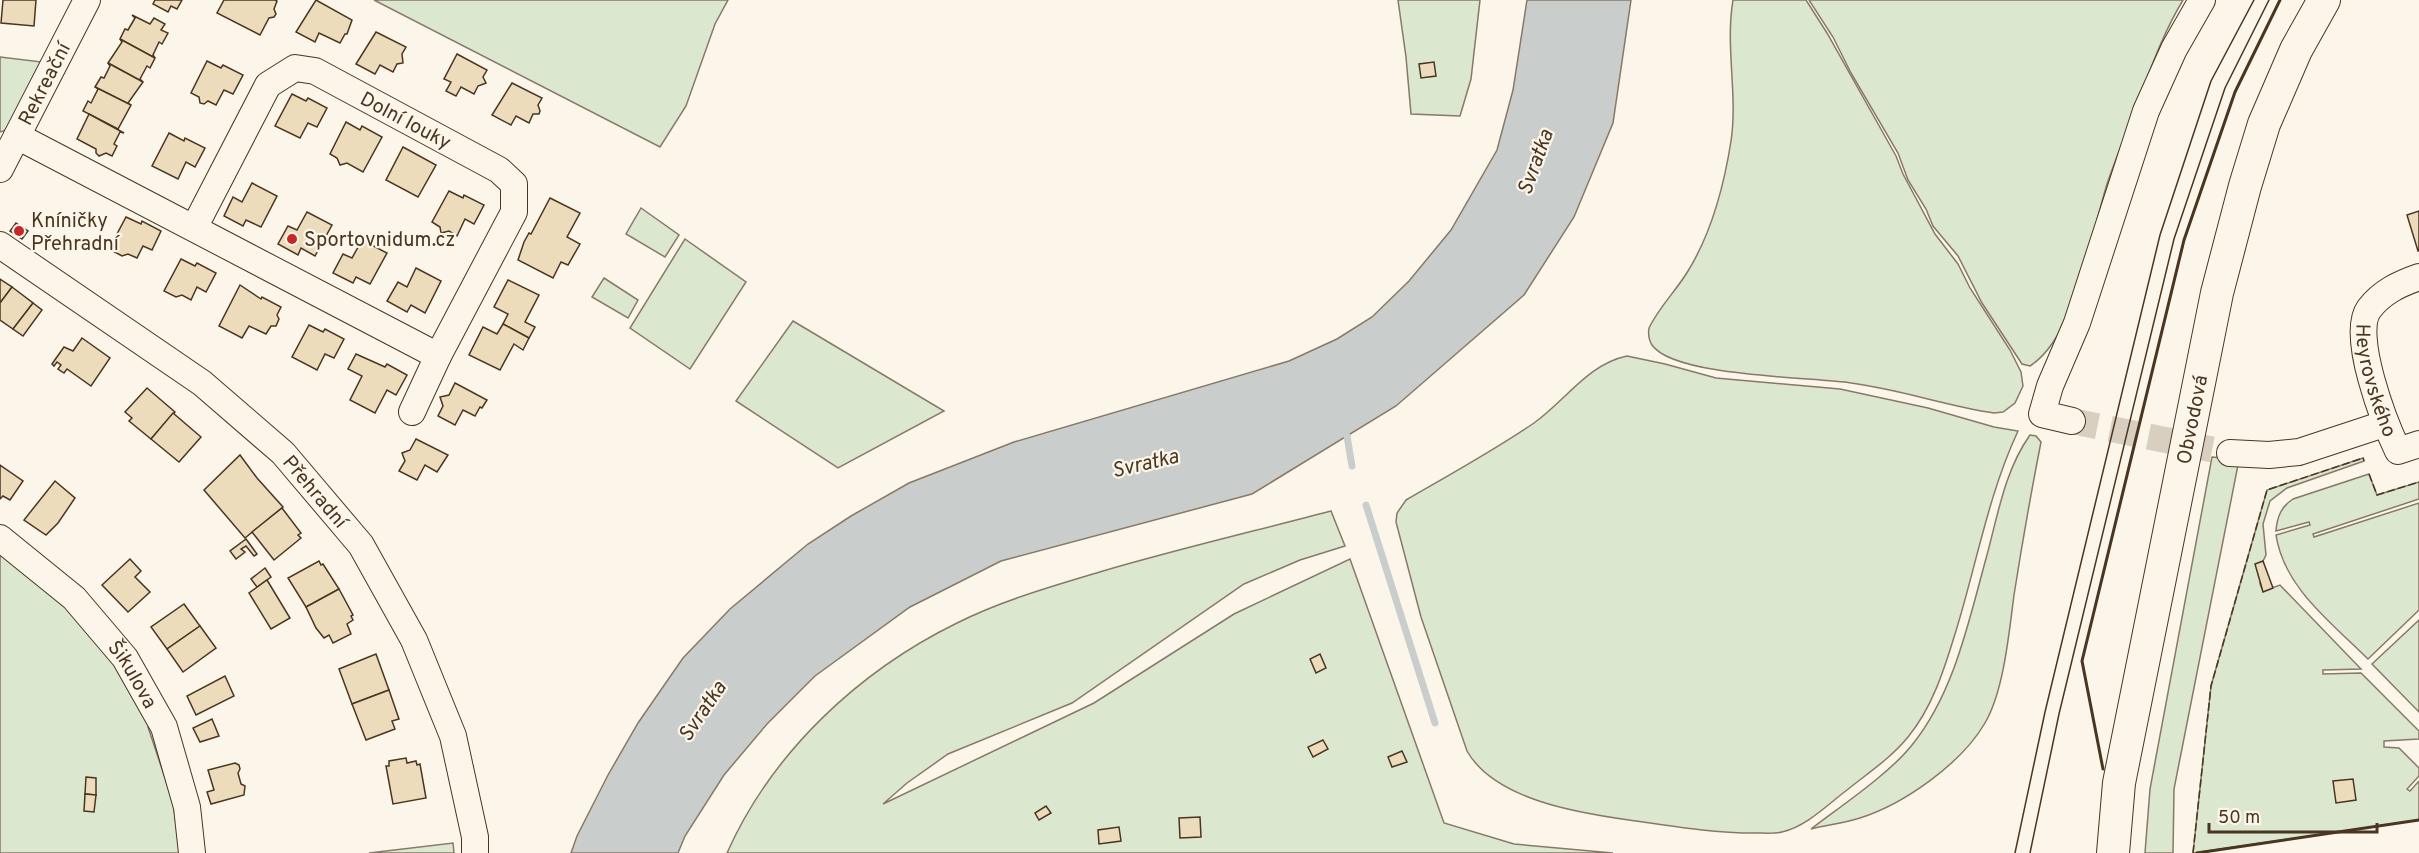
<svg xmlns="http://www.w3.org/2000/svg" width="2419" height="853" viewBox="0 0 2419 853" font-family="Overpass,sans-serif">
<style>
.green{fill:#dce7d0;stroke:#887966;stroke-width:1.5}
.water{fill:#c9cecd;stroke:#887966;stroke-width:1.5}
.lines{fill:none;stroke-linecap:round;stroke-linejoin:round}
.stream{stroke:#c9cecd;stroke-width:7}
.building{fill:#ecdcbc;stroke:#4a3520;stroke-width:1.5}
.minor-tunnel{stroke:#d8cfc1;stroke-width:26;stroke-dasharray:26 13;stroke-linecap:butt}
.minor-casing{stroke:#4a3520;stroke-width:28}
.major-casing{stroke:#4a3520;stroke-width:34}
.minor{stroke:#fbf6e9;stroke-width:26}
.major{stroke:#fbf6e9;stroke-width:32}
.tram{stroke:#4a3520;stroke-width:1.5}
.fence{stroke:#4a3520;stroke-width:1.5;stroke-dasharray:8 3;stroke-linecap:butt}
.wall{stroke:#4a3520;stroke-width:3}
.poi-dot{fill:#c62828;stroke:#fbf6e9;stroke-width:2}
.labels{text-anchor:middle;stroke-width:4.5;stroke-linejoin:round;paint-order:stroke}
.street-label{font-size:20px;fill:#4a3520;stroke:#fbf6e9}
.poi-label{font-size:20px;fill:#4a3520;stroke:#fbf6e9;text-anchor:start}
.water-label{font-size:21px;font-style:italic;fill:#4a3520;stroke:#fbf6e9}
</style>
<rect width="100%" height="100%" fill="#fbf6e9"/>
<g class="green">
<path d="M 374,0 L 728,0 L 715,24 L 686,106 L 660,147 Z"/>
<path d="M 1398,0 L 1480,0 L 1471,79 L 1460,116 L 1411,114 L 1406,57 Z"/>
<path d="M 1733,0 L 1806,0 L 1827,33 L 1896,156 L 1903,174 L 1935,234 L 1958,264 L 1970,288 L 2010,350 L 2021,372 L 2023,386 L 2015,403 L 2003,412 L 1994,413 C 1946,406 1899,389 1851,383 C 1812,377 1674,377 1652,345 C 1649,340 1648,334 1649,328 C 1659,307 1676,291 1688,271 C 1712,232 1724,186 1731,141 C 1738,94 1725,47 1733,0 Z"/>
<path d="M 1809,0 L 2183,0 C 2163,33 2151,68 2137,104 C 2128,130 2117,155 2108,181 C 2091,232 2077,336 2030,366 L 2022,364 L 1982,303 L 1958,256 L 1933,226 L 1926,209 L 1908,180 L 1898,153 L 1851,73 L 1833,37 Z"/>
<path d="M 0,57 L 42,62 L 10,129 L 0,132 Z"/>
<path d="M 641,208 L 679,235 L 665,257 L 626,234 Z"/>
<path d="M 685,239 L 746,282 L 690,369 L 630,328 Z"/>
<path d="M 604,278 L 638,300 L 628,318 L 592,297 Z"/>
<path d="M 793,321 L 944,411 L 838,468 L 736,401 Z"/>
<path d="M 1627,356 L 1665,364 L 1716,378 L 1840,389 L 1928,408 L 1994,427 L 2018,431 C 1988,495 1976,567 1955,634 C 1944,670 1932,708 1908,737 C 1891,758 1868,773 1847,790 C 1827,805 1807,826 1782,832 C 1774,834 1764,833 1755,833 C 1713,833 1671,826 1629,820 C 1579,813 1495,800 1467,751 L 1421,617 L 1396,522 L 1397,513 L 1406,500 C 1449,475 1493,451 1534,423 C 1565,401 1588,364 1627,356 Z"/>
<path d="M 2030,435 L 2036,436 L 2041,442 C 2031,493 2022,544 2014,595 C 2009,633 2004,690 1985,723 C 1961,764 1904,804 1860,818 C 1844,823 1827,825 1811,829 C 1841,806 1889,774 1912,745 C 1955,692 1969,619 1987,555 C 1998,514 2005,470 2030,435 Z"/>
<path d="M 2212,457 L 2239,460 L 2174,789 L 2173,853 L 2145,853 L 2150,789 Z"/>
<path d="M 2363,458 L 2364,461 L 2287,488 L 2270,501 L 2263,524 L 2266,555 L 2263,561 L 2260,584 L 2263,591 L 2280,585 L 2361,669 L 2323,670 L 2323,674 L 2361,673 L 2419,731 L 2419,739 L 2384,741 L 2384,747 L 2399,748 L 2419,768 L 2419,776 L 2407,789 L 2410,791 L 2419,781 L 2419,820 L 2193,853 L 2211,686 L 2267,490 Z"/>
<path d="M 2369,474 L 2377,495 L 2419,482 L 2419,499 L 2313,534 L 2314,537 L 2419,503 L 2419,610 L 2368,659 C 2332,623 2284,588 2276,535 L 2310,525 L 2309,522 L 2276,531 C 2277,517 2281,507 2293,499 Z"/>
<path d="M 1331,511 L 1345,546 L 1300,560 L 1244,584 L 1072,703 L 948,754 L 907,783 L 883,804 L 1094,703 L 1234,614 L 1350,559 L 1444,823 L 1514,844 L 1613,853 L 727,853 C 772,752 859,671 957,623 C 1003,600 1053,586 1103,571 C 1178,549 1255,531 1331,511 Z"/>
<path d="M 0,550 L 66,599 L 98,638 L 153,723 L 148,727 L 173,802 L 180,853 L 0,853 Z"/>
<path d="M 2419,620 L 2419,712 L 2372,664 Z"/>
<path d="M 453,843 L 454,853 L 369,853 Z"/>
</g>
<path class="water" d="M 1527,0 L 1631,0 L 1613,123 L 1574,217 L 1524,295 L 1396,406 L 1252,494 L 1001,561 L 910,607 L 815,676 L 767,724 L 724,775 L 685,836 L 678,853 L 571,853 L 577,836 L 608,775 L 638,723 L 683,658 L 730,609 L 808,544 L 851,516 L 909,483 L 1014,442 L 1289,361 L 1337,339 L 1372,317 L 1409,281 L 1451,230 L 1497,150 L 1513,90 Z"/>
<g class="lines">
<g class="stream">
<path d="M 1343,431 L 1347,436 L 1352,466"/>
<path d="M 1366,505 L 1435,723"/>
</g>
</g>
<g class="building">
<path d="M 3,0 L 36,0 L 34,26 L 1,23 Z"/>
<path d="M 155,0 L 182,0 L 177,9 L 171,6 L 168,12 L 153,4 Z"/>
<path d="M 224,0 L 275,0 L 277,1 L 274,9 L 276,14 L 274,17 L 269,18 L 260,35 L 217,13 Z"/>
<path d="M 316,0 L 352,20 L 347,34 L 345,34 L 340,43 L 319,33 L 315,42 L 296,32 Z"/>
<path d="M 132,15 L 150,24 L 154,18 L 165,24 L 161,30 L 168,33 L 162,44 L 159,42 L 153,55 L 155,58 L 120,39 L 125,29 L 128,30 L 135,18 Z"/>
<path d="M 376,32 L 406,47 L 402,54 L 403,63 L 397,64 L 393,72 L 380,65 L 375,74 L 356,64 Z"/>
<path d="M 120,39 L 155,58 L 150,68 L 147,66 L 140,79 L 143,82 L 108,63 L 122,42 Z"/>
<path d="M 457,54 L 487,70 L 483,77 L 486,83 L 478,86 L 474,94 L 461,87 L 456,96 L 446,91 L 451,82 L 444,79 Z"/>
<path d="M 207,61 L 221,68 L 223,65 L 243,75 L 233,94 L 224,90 L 216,105 L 208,101 L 204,104 L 200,103 L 199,97 L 191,93 Z"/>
<path d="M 1434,62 L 1436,76 L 1421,78 L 1419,64 Z"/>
<path d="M 108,63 L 143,82 L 128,103 L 131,105 L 95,87 L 101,77 L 104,78 L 110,66 Z"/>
<path d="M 512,83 L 542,98 L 538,105 L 540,111 L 539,114 L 533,114 L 529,123 L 516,116 L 511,125 L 492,115 Z"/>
<path d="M 95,87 L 131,105 L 118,129 L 83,111 L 88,101 L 91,103 L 98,89 Z"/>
<path d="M 292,94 L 306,101 L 308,98 L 327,108 L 317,127 L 308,123 L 300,138 L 275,126 Z"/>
<path d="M 89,114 L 124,133 L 120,132 L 114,144 L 117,146 L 112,156 L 106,153 L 99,156 L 96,153 L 96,149 L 77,139 Z"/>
<path d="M 346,122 L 360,130 L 362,126 L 382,137 L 363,172 L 347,163 L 340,165 L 337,158 L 330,154 Z"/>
<path d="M 169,133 L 184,141 L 185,138 L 205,148 L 195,167 L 186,162 L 178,179 L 152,166 Z"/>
<path d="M 403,147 L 436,165 L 418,197 L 386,180 Z"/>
<path d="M 252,183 L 277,196 L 261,227 L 246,220 L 243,226 L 224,216 L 233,197 L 242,202 Z"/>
<path d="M 449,191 L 463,198 L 464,195 L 484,205 L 474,224 L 465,219 L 457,236 L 449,231 L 441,233 L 440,227 L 432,222 Z"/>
<path d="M 550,198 L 580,213 L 567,237 L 580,244 L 568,265 L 561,262 L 553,278 L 518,260 L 524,242 L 529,233 L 531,234 Z"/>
<path d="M 2419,211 L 2419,251 L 2418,251 L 2407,215 Z"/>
<path d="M 307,212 L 332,225 L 315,256 L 301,248 L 298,255 L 278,244 L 288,226 L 297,230 Z"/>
<path d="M 126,217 L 141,224 L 142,221 L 161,231 L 152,250 L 143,246 L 137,258 L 128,254 L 122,256 L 109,249 Z"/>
<path d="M 16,223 L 28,231 L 22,239 L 10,231 Z"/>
<path d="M 362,240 L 387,253 L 370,284 L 356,277 L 353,283 L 333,273 L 343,254 L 352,258 Z"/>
<path d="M 181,259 L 195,266 L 197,263 L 216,273 L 206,292 L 197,287 L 191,300 L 182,295 L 176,297 L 164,291 Z"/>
<path d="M 416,268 L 441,281 L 425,313 L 411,305 L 407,312 L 387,301 L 398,282 L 407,287 Z"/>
<path d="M 0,279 L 12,287 L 0,303 Z"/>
<path d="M 508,280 L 539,295 L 525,322 L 535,327 L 529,338 L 503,324 L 508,314 L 494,307 Z"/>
<path d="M 240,285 L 261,299 L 262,297 L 281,307 L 277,315 L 279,319 L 276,326 L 271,326 L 266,334 L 249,326 L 242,338 L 219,326 Z"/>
<path d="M 12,287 L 33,303 L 13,329 L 0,320 L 0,303 Z"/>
<path d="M 33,303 L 42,310 L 23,336 L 13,329 Z"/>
<path d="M 503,324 L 529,338 L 523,350 L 514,344 L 500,370 L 469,355 L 483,327 L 497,334 Z"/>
<path d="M 309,325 L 323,332 L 325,329 L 344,339 L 334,358 L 325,354 L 317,370 L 292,357 Z"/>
<path d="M 82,338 L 110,358 L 91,386 L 67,369 L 64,373 L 58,369 L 61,365 L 57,362 L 54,366 L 52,364 L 64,347 L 73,351 Z"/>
<path d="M 356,354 L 385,367 L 387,364 L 407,375 L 396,395 L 387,390 L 375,413 L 350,400 L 362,376 L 348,369 Z"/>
<path d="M 455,383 L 487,400 L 482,408 L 480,407 L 475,416 L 463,410 L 455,425 L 438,416 L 443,406 L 440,397 L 449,395 Z"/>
<path d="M 147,388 L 175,412 L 151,439 L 129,421 L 132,418 L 125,412 Z"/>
<path d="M 173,413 L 201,437 L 179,462 L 151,439 Z"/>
<path d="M 416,439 L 448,455 L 437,472 L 425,465 L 417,480 L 399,471 L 405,461 L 402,453 L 410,450 Z"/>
<path d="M 240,455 L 257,478 L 283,507 L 245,538 L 204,490 Z"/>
<path d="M 0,465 L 23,481 L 10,500 L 3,496 L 0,499 Z"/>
<path d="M 55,481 L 75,498 L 58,523 L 46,535 L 24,520 Z"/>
<path d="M 282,508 L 301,533 L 298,535 L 301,538 L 274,560 L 252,532 Z"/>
<path d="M 246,539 L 257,554 L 254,556 L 246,546 L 241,549 L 245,552 L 236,559 L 230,551 Z"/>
<path d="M 130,559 L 141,571 L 135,577 L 150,592 L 128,612 L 102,585 Z"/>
<path d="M 319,561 L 321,565 L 323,564 L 339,589 L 306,607 L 288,578 Z"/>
<path d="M 2263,561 L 2273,588 L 2263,592 L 2255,564 Z"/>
<path d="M 265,568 L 271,577 L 257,587 L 251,579 Z"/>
<path d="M 267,580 L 290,618 L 271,629 L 249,593 Z"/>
<path d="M 339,589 L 353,615 L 351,616 L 353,620 L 347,624 L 351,634 L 333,643 L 329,635 L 324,638 L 316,628 L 306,607 Z"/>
<path d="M 184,604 L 200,626 L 167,649 L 151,627 Z"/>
<path d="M 200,626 L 216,648 L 183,672 L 167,649 Z"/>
<path d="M 376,654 L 389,690 L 352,704 L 339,669 Z"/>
<path d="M 1320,654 L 1326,668 L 1316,673 L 1310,659 Z"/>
<path d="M 225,676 L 234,696 L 196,715 L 187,696 Z"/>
<path d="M 389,690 L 399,719 L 392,721 L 395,729 L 366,740 L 352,704 Z"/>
<path d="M 212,719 L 219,736 L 200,742 L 193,728 Z"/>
<path d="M 1323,740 L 1328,749 L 1313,757 L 1308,747 Z"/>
<path d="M 1402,751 L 1407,762 L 1392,767 L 1388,757 Z"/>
<path d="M 406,758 L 407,763 L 416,761 L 417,765 L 420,764 L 426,798 L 393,804 L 386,766 L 389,766 L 389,761 Z"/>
<path d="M 235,763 L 239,765 L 240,769 L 238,773 L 241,784 L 245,786 L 244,795 L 211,804 L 207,792 L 214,790 L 208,770 Z"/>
<path d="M 86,777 L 96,778 L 96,795 L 85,794 Z"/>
<path d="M 2353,779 L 2356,800 L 2336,803 L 2333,781 Z"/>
<path d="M 85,794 L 96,795 L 94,812 L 84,811 Z"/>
<path d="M 1046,806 L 1051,813 L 1039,820 L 1035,813 Z"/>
<path d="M 1200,817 L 1201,837 L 1180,838 L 1179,818 Z"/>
<path d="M 1119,827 L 1121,841 L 1099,844 L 1098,830 Z"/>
</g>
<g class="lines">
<path class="minor-tunnel" d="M 2072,421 L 2230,453"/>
<defs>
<g id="minor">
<path d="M 17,136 L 438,356 L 514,212 L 514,184 L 499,170 L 315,71 L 295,68 L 268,85 L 194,228"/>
<path id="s1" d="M 0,169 L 87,0"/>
<path id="s2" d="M 0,245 L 202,383 L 283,453 L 361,545 L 414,640 L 453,736 L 475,837 L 475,853"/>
<path id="s3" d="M 2419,277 C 2399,284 2382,292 2369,309 C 2350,335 2385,424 2398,451 L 2419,444"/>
<path d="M 412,412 L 438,356"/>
<path d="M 2072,421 L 2042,414 L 2050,386 L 2077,323 L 2146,111 L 2174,49 L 2202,0"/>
<path d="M 2230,453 L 2269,455 L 2299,452 L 2384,424"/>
<path id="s4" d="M 0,538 L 74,598 L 125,658 L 164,727 L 187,807 L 192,853"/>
</g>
<g id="major">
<path id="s5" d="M 2113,853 L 2119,783 L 2217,293 L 2245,186 L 2264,124 L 2296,50 L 2324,0"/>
</g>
</defs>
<use href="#minor" class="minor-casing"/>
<use href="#major" class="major-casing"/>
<use href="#minor" class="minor"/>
<use href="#major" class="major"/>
<g class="tram">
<path d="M 2015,853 L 2045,712 L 2160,235 L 2211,81 L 2254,0"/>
<path d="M 2030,853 L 2059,714 L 2174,239 L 2225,88 L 2269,0"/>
</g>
<g class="fence">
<path d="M 2369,474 L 2377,495 L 2419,482"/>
<path d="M 2193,853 L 2211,686 L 2267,490 L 2363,458 L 2364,461"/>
</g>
<g class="wall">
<path d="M 2103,769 L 2082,661 L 2184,240 L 2235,92 L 2280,0"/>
<path d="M 2197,853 L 2419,820"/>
</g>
</g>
<g class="poi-dot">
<circle cx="19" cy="231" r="6"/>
<circle cx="292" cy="239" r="6"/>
</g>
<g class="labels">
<g class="street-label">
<text dy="7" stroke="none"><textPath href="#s1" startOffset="96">Rekreační</textPath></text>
<text transform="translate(406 120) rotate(28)" y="7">Dolní louky</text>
<text dy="7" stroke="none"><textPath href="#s3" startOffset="134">Heyrovského</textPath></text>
<text dy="7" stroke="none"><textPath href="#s5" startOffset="441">Obvodová</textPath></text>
<text dy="7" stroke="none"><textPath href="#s2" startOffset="402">Přehradní</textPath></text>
<text dy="7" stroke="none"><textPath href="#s4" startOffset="192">Šikulova</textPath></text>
</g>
<g class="poi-label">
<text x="31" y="227">Kníničky<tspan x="31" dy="23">Přehradní</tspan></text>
<text x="304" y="246">Sportovnidum.cz</text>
</g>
<g class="water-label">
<text transform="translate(1535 162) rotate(-70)" y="7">Svratka</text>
<text transform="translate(1145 463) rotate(-13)" y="7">Svratka</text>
<text transform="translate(702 711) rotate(-56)" y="7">Svratka</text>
</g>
</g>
<path d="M2209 823v9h168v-9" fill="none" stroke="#4a3520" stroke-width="3"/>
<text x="2218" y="823" font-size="18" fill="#4a3520" stroke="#fbf6e9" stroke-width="4.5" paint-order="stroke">50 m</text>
</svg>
